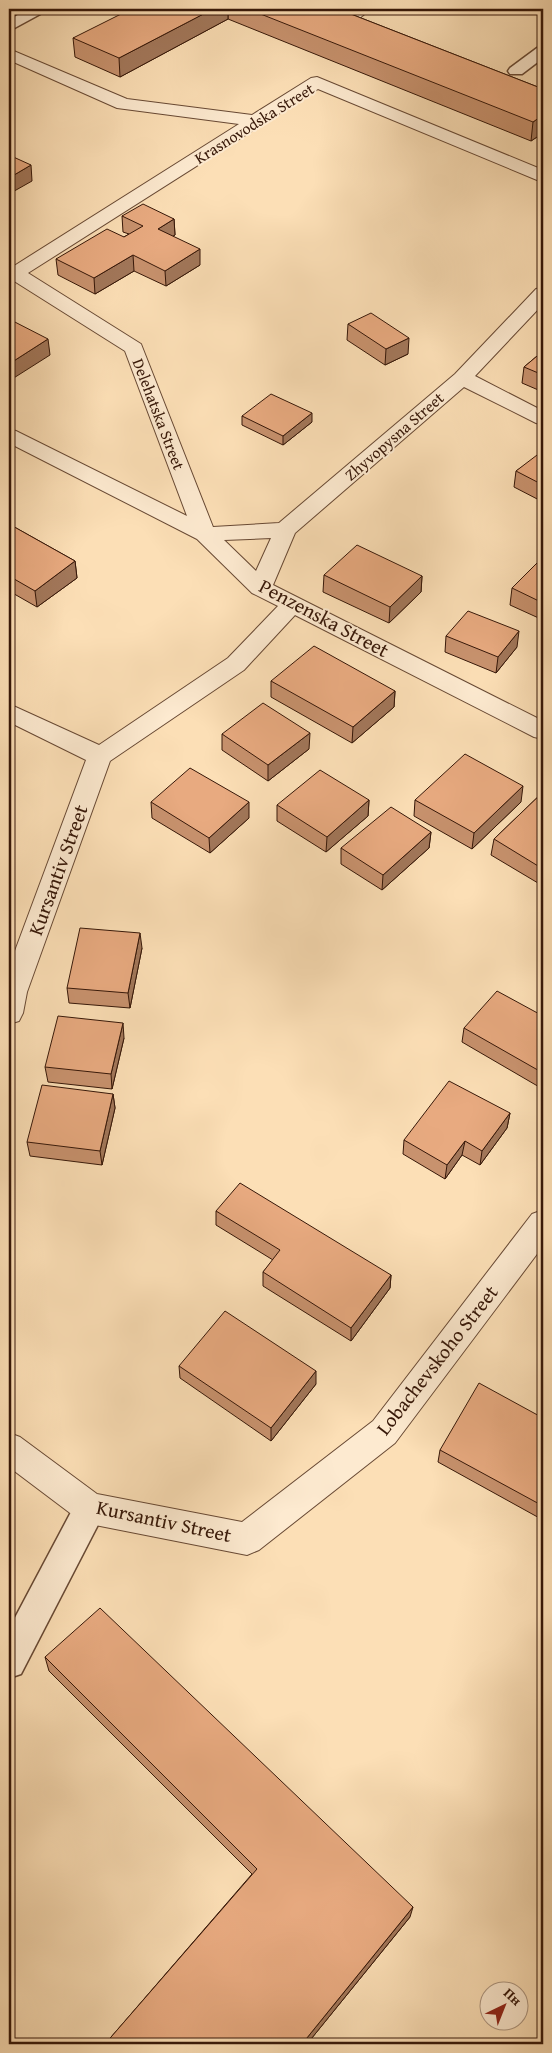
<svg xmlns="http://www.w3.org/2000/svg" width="552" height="2053" viewBox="0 0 552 2053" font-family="'Gentium Book Plus',serif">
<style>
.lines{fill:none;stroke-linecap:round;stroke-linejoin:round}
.service-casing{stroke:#684934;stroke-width:3}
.minor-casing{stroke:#684934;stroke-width:2}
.service{fill:#fdead0;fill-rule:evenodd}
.minor{fill:#fdead0;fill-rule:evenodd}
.wall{fill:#c8926e;stroke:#361708}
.shaded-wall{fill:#a2775a;stroke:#361708}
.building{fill:#e8aa80;stroke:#361708}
.labels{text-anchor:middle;stroke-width:4;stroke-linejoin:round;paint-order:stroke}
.far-street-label{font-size:16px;fill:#361708;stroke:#fdead0}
.street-label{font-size:20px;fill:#361708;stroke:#fdead0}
</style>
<rect width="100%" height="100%" fill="#fcdfb6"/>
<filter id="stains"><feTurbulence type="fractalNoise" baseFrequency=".004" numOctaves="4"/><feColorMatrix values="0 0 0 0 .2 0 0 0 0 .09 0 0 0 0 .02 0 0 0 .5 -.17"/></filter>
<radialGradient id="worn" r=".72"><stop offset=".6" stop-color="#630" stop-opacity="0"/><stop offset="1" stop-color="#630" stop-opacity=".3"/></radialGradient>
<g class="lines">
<defs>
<g id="service">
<path d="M 28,9 L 47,9 L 44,12 L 9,31 L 9,20 Z"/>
<path d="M 543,46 L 543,58 L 522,74 L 510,74 L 508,71 L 510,68 L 537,48 Z"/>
<path d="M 90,1493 L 101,1497 L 106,1508 L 101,1519 L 21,1674 L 9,1678 L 9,1629 L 79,1497 Z"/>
</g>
<g id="minor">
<path d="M 353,9 L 371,9 L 357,20 L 345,20 L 343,17 Z"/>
<path d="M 9,49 L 127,99 L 252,115 L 311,78 L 317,77 L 543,170 L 543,181 L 537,180 L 318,89 L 28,273 L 141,344 L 213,527 L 279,523 L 455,374 L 536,289 L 543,287 L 543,304 L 475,376 L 543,411 L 543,425 L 536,423 L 464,387 L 295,533 L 273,585 L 543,721 L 543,739 L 534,737 L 295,615 L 244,670 L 110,761 L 27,992 L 23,1013 L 19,1021 L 9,1024 L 9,967 L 86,760 L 9,722 L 9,704 L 99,745 L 228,658 L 278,606 L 252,593 L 197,539 L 9,443 L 9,429 L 16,431 L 187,516 L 125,351 L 14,281 L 9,283 L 9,264 L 14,266 L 239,124 L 117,108 L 9,60 ZM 271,538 L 256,571 L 224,540 Z"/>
<path d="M 543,1210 L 543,1246 L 395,1443 L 259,1550 L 247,1555 L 90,1524 L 78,1519 L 9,1467 L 9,1433 L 20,1437 L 97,1494 L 242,1522 L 373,1421 L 532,1214 Z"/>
</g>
</defs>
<use href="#service" class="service-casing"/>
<use href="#minor" class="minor-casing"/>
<use href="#service" class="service"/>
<use href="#minor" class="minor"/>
</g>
<g class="wall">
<path d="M 228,9 L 338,9 L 543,89 L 543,133 L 531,141 L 228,19 Z"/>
<path d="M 228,19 L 120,77 L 75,57 L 73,38 Z"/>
<path d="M 122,216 L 174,219 L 175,235 L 173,236 L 200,265 L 166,286 L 134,271 L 95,294 L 58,275 L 56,259 L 124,237 L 129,234 L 123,232 Z"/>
<path d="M 348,324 L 408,354 L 385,365 L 347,340 Z"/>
<path d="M 543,351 L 543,392 L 522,383 L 524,367 Z"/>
<path d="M 242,416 L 312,422 L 283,445 L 242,425 Z"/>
<path d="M 543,453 L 543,502 L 514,487 L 516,471 Z"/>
<path d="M 9,524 L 75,561 L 77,578 L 37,607 L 9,591 Z"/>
<path d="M 543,558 L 543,620 L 510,605 L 512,588 Z"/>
<path d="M 324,575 L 422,576 L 421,592 L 389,623 L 323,592 Z"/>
<path d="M 446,636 L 517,647 L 496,673 L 445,652 Z"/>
<path d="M 271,681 L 395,691 L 394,707 L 352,743 L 271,697 Z"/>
<path d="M 222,734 L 309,749 L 268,781 L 222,750 Z"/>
<path d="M 543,792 L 543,886 L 491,855 L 494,839 Z"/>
<path d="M 369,800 L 368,816 L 326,852 L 277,821 L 277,805 Z"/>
<path d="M 415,800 L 521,802 L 472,849 L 414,816 Z"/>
<path d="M 151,802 L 249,818 L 210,853 L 152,818 Z"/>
<path d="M 431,832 L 429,848 L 382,890 L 341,864 L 341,848 Z"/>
<path d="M 142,948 L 130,1008 L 69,1003 L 67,988 Z"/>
<path d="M 543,1016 L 543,1085 L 541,1088 L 462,1042 L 464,1028 Z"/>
<path d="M 124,1038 L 112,1089 L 48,1082 L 45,1067 Z"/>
<path d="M 113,1094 L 115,1108 L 102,1165 L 30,1156 L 27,1142 Z"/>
<path d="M 510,1113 L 507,1128 L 480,1165 L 462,1155 L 445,1179 L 403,1154 L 404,1140 Z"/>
<path d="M 216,1211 L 391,1275 L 390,1288 L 351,1341 L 263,1286 L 263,1272 L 273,1260 L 216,1225 Z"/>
<path d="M 179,1366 L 316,1384 L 271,1441 L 180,1378 Z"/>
<path d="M 543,1418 L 543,1520 L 438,1462 L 440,1450 Z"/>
<path d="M 45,1657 L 410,1917 L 307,2044 L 105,2044 L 252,1874 L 49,1671 Z"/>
</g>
<g class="shaded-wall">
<path d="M 213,9 L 228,9 L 228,19 L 120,77 L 119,58 Z"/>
<path d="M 543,115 L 543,133 L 531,141 L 533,122 Z"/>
<path d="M 31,165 L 32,181 L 9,194 L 9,178 Z"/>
<path d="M 174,219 L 175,235 L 158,245 L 158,229 Z"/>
<path d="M 200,249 L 200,265 L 166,286 L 165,271 Z"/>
<path d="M 133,255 L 134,271 L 95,294 L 94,278 Z"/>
<path d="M 409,338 L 408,354 L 385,365 L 386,349 Z"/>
<path d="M 48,339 L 50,355 L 9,381 L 9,364 Z"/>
<path d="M 312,413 L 312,422 L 283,445 L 283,436 Z"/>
<path d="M 75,561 L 77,578 L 37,607 L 35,591 Z"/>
<path d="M 422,576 L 421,592 L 389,623 L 390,607 Z"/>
<path d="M 519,631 L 517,647 L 496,673 L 498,657 Z"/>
<path d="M 395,691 L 394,707 L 352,743 L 353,727 Z"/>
<path d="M 310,733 L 309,749 L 268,781 L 268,765 Z"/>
<path d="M 523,786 L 521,802 L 472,849 L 474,833 Z"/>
<path d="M 369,800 L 368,816 L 326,852 L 327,837 Z"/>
<path d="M 249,802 L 249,818 L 210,853 L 209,838 Z"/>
<path d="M 431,832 L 429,848 L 382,890 L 383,875 Z"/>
<path d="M 140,933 L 142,948 L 130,1008 L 128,993 Z"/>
<path d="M 123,1023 L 124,1038 L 112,1089 L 111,1074 Z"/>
<path d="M 543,1075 L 543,1085 L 541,1088 Z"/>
<path d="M 113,1094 L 115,1108 L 102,1165 L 100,1151 Z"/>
<path d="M 510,1113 L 507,1128 L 480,1165 L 482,1151 Z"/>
<path d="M 465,1141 L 462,1155 L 445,1179 L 447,1165 Z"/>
<path d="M 391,1275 L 390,1288 L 351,1341 L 351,1328 Z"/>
<path d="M 316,1371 L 316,1384 L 271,1441 L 271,1428 Z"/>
<path d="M 413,1907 L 410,1917 L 307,2044 L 302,2044 Z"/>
</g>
<g class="building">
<path d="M 131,9 L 213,9 L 119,58 L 73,38 Z"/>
<path d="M 248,9 L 338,9 L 543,89 L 543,115 L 533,122 Z"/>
<path d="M 9,155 L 31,165 L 9,178 Z"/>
<path d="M 143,204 L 174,219 L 158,229 L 200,249 L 165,271 L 133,255 L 94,278 L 56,259 L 107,229 L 124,237 L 143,226 L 122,216 Z"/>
<path d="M 371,313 L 409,338 L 386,349 L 348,324 Z"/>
<path d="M 9,319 L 48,339 L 9,364 Z"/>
<path d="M 543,351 L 543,375 L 524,367 Z"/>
<path d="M 271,394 L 312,413 L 283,436 L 242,416 Z"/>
<path d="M 541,452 L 543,453 L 543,485 L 516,471 Z"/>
<path d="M 9,524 L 75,561 L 35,591 L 9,576 Z"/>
<path d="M 357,545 L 422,576 L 390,607 L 324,575 Z"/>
<path d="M 542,558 L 543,558 L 543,603 L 512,588 Z"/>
<path d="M 468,611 L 519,631 L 498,657 L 446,636 Z"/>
<path d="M 314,646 L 395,691 L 353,727 L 271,681 Z"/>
<path d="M 263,703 L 310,733 L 268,765 L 222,734 Z"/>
<path d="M 465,754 L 523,786 L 474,833 L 415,800 Z"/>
<path d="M 190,768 L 249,802 L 209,838 L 151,802 Z"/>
<path d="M 320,770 L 369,800 L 327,837 L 277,805 Z"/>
<path d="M 543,792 L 543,869 L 494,839 Z"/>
<path d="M 391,807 L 431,832 L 383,875 L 341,848 Z"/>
<path d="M 80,928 L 140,933 L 128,993 L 67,988 Z"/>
<path d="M 497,991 L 543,1016 L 543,1073 L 464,1028 Z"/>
<path d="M 58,1016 L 123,1023 L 111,1074 L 45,1067 Z"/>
<path d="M 449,1081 L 510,1113 L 482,1151 L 465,1141 L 447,1165 L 404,1140 Z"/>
<path d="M 42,1085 L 113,1094 L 100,1151 L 27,1142 Z"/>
<path d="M 240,1183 L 391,1275 L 351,1328 L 263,1272 L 280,1250 L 216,1211 Z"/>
<path d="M 225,1311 L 316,1371 L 271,1428 L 179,1366 Z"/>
<path d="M 479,1383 L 543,1418 L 543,1506 L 440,1450 Z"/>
<path d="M 100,1608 L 413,1907 L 302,2044 L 105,2044 L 257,1869 L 45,1657 Z"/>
</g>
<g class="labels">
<g class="far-street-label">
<text transform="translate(254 123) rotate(-32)" y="6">Krasnovodska Street</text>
<text transform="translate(159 414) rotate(69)" y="6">Delehatska Street</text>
<text transform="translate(394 436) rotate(-41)" y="6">Zhyvopysna Street</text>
</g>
<g class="street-label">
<text transform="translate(324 618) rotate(28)" y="7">Penzenska Street</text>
<text transform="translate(58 870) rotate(-70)" y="7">Kursantiv Street</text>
<text transform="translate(437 1360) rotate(-52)" y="7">Lobachevskoho Street</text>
<text transform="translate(164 1521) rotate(12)" y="7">Kursantiv Street</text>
</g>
</g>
<rect width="552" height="2053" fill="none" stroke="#fcdfb6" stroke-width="30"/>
<rect x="10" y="10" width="532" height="2033" fill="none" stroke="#361708" stroke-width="2.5"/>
<rect x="15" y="15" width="522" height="2023" fill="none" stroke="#361708"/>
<g transform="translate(504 2006) rotate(43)"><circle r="24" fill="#fdead0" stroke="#ad9680"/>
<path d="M0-4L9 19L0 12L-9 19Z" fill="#8f2418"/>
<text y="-8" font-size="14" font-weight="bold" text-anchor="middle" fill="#361708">Пн</text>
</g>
<rect width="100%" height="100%" filter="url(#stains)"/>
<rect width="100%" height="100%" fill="url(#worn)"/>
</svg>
